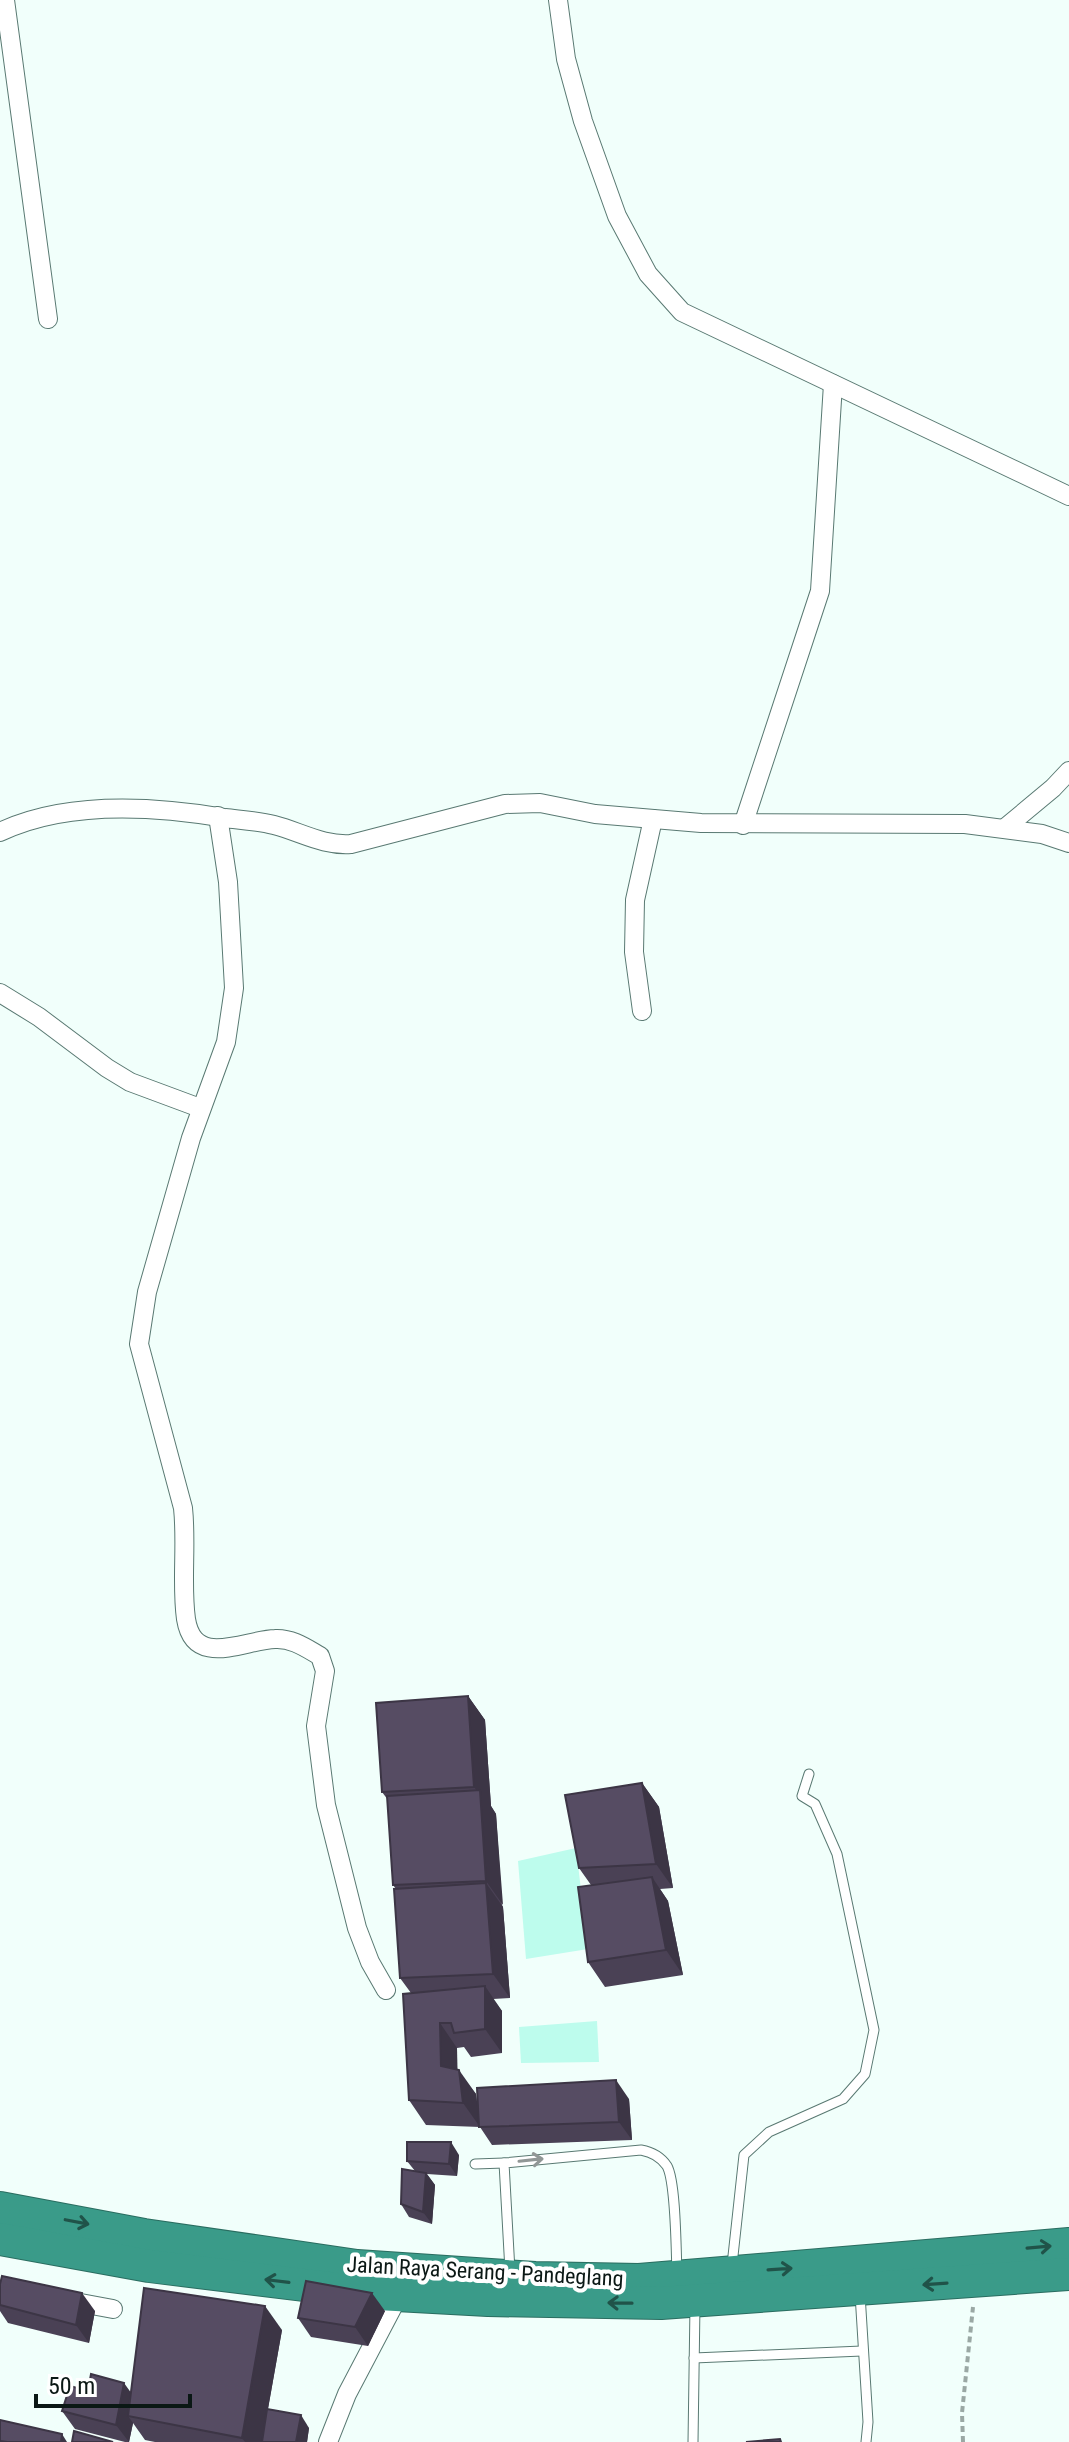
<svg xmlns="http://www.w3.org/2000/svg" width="1069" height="2442" viewBox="0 0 1069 2442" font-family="'Roboto Condensed',sans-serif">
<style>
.pitch{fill:#bdfced}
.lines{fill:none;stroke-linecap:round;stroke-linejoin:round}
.lane-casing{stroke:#597972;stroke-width:11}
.street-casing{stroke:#597972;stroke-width:20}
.highway-casing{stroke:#2a6d60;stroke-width:34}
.path{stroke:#9aa8a4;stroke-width:4;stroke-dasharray:6 4;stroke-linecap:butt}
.lane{stroke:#fff;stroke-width:9}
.street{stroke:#fff;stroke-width:18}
.highway{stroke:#3a9b89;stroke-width:32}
.wall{fill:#4a4155}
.shaded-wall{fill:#3c3545}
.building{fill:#564c63;stroke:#3c3545;stroke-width:2}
.oneway{stroke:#919796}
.oneway2{stroke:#205349}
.labels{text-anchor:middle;stroke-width:8;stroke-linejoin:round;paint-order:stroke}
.street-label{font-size:22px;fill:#0b1815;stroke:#fff}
</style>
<rect width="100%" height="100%" fill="#f1fffb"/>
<g class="pitch">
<path d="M 576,1848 L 588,1949 L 526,1959 L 518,1861 Z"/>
<path d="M 597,2021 L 599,2062 L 521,2063 L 519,2027 Z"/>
</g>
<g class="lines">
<defs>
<g id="lane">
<path d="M 475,2164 L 504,2163"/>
<path d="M 732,2265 L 744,2155 L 769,2132 L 843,2099 L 865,2074 L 874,2030 L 837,1854 L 815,1804 L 802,1796 L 809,1774"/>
<path d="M 510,2271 L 504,2163 L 641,2150 C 652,2152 661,2157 667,2166 C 676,2182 676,2251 677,2273"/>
<path d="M 860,2294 L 868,2422 L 866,2442"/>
<path d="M 694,2358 L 862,2351"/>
<path d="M 693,2442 L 695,2305"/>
</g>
<g id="street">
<path d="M 5,0 L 48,319"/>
<path d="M 558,0 L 566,59 L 583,121 L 617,216 L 648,274 L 682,312 L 1069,496"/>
<path d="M 218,816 L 228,882 L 234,988 L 226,1042 L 191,1138 L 147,1292 L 139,1344 L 183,1508 C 187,1545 181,1584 186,1619 C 194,1669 244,1640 275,1639 C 292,1638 306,1648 320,1656 L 325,1671 L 316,1726 L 326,1805 L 357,1928 L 370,1962 L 386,1990"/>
<path d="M 743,825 L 820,591 L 833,384"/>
<path d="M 1005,828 L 1053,788 L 1069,771"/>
<path d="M 0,832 C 67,800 154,806 225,818 C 241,820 258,821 274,825 C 301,832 323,846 351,844 L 505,804 L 540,803 L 595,814 L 701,823 L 965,824 L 1042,834 L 1069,843"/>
<path d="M 0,993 L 39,1017 L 107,1068 L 130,1082 L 200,1108"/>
<path d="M 642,1011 L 634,952 L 635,900 L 653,819"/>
<path d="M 70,2301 L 113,2309"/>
<path d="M 328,2442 L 347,2394 L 399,2295"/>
</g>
<g id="highway">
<path d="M 0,2208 L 144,2235 L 357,2266 L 535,2278 L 639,2280 L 1069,2244"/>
<path d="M 0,2239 L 149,2266 L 378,2294 L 488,2300 L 661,2303 L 1069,2274"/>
</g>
</defs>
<use href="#lane" class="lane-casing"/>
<use href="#street" class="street-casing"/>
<use href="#highway" class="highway-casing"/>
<path class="path" d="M 963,2442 L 962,2413 L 973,2307"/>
<use href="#lane" class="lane"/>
<use href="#street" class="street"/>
<use href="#highway" class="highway"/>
</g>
<g class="wall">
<path d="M 468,1696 L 485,1720 L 491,1806 L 496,1814 L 502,1905 L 503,1907 L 510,1998 L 493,1999 L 502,2011 L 502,2053 L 471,2057 L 464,2047 L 457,2048 L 457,2070 L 476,2094 L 479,2120 L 629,2099 L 632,2140 L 492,2145 L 480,2127 L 426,2125 L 409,2100 L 411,1993 L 400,1978 L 396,1889 L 393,1885 L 388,1800 L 382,1792 Z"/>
<path d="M 642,1783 L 659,1807 L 673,1888 L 660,1889 L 668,1901 L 683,1975 L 605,1987 L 588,1962 L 591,1885 L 579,1868 Z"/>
<path d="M 459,2155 L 457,2176 L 427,2174 L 435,2185 L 432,2224 L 409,2217 L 401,2204 L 415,2171 L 407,2161 Z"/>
<path d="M 0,2284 L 95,2311 L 89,2343 L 8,2323 L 0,2311 Z"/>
<path d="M 385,2311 L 368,2346 L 311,2337 L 298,2318 Z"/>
<path d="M 282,2330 L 268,2409 L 309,2428 L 307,2442 L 155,2442 L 145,2440 L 133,2423 L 129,2442 L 125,2442 L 75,2429 L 62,2411 L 88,2391 L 131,2393 Z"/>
</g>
<g class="shaded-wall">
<path d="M 468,1696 L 485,1720 L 491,1806 L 496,1814 L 503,1905 L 486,1881 L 480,1795 L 474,1787 Z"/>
<path d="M 642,1783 L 659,1807 L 673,1888 L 656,1864 Z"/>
<path d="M 652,1877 L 668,1901 L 683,1975 L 666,1950 Z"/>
<path d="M 486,1883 L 503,1907 L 510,1998 L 493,1974 Z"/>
<path d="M 485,1986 L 502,2011 L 502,2053 L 485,2029 Z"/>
<path d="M 440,2023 L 457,2048 L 458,2090 L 441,2066 Z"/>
<path d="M 459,2070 L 476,2094 L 480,2127 L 463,2103 Z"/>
<path d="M 616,2080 L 629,2099 L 632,2140 L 619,2122 Z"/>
<path d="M 451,2142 L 459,2155 L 457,2176 L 449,2164 Z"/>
<path d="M 426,2173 L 435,2185 L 432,2224 L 423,2212 Z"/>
<path d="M 82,2293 L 95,2311 L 89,2343 L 76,2325 Z"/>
<path d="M 372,2293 L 385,2311 L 368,2346 L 355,2327 Z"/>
<path d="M 265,2306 L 282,2330 L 262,2442 L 245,2442 L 242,2438 Z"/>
<path d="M 124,2383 L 137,2401 L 128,2416 L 133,2423 L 129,2442 L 116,2425 Z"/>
<path d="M 301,2415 L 309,2428 L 307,2442 L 296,2442 Z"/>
<path d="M 62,2434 L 67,2442 L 61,2442 Z"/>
</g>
<g class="building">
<path d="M 468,1696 L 474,1787 L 382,1792 L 376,1703 Z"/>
<path d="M 642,1783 L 656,1864 L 579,1868 L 565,1795 Z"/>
<path d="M 480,1790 L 486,1881 L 393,1885 L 387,1796 Z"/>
<path d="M 652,1877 L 666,1950 L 588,1962 L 578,1887 Z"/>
<path d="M 486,1883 L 493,1974 L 400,1978 L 394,1889 Z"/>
<path d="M 485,1986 L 485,2029 L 454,2033 L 451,2023 L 440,2023 L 441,2066 L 459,2070 L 463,2103 L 409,2100 L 403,1994 Z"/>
<path d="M 616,2080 L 619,2122 L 479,2127 L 477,2088 Z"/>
<path d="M 407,2142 L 451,2142 L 449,2164 L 407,2161 Z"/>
<path d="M 402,2169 L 426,2173 L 423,2212 L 401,2204 Z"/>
<path d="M 2,2276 L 82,2293 L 76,2325 L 0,2305 L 0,2284 Z"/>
<path d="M 306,2281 L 372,2293 L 355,2327 L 298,2318 Z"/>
<path d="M 144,2288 L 265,2306 L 242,2438 L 128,2416 Z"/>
<path d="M 91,2374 L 124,2383 L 116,2425 L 62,2411 L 70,2386 L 88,2391 Z"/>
<path d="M 267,2409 L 301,2415 L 296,2442 L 262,2442 Z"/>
<path d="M 0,2420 L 62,2434 L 61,2442 L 7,2442 L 0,2441 Z"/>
<path d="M 74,2431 L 113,2442 L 72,2442 Z"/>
<path d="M 780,2439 L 781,2442 L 746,2442 Z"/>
</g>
<defs><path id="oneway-shaft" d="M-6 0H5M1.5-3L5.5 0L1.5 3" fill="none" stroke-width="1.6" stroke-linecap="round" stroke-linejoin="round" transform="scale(2)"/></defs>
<use class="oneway" href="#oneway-shaft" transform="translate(531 2160) rotate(-6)"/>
<g class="oneway2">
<use href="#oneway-shaft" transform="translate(77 2222) rotate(11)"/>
<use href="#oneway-shaft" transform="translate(1039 2247) rotate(-5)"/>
<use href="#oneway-shaft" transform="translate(780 2269) rotate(-4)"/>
<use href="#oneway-shaft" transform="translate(277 2281) rotate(-173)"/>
<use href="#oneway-shaft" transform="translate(935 2284) rotate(176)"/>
<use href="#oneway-shaft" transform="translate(620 2303) rotate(-179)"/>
</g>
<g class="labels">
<g class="street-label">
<text transform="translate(485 2271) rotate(3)" y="8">Jalan Raya Serang - Pandeglang</text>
</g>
</g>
<path d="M36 2394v12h154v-12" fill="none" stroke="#0b1815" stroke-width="4"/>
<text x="48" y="2394" font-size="24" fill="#0b1815" stroke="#ffffff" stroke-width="6" paint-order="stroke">50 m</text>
</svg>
